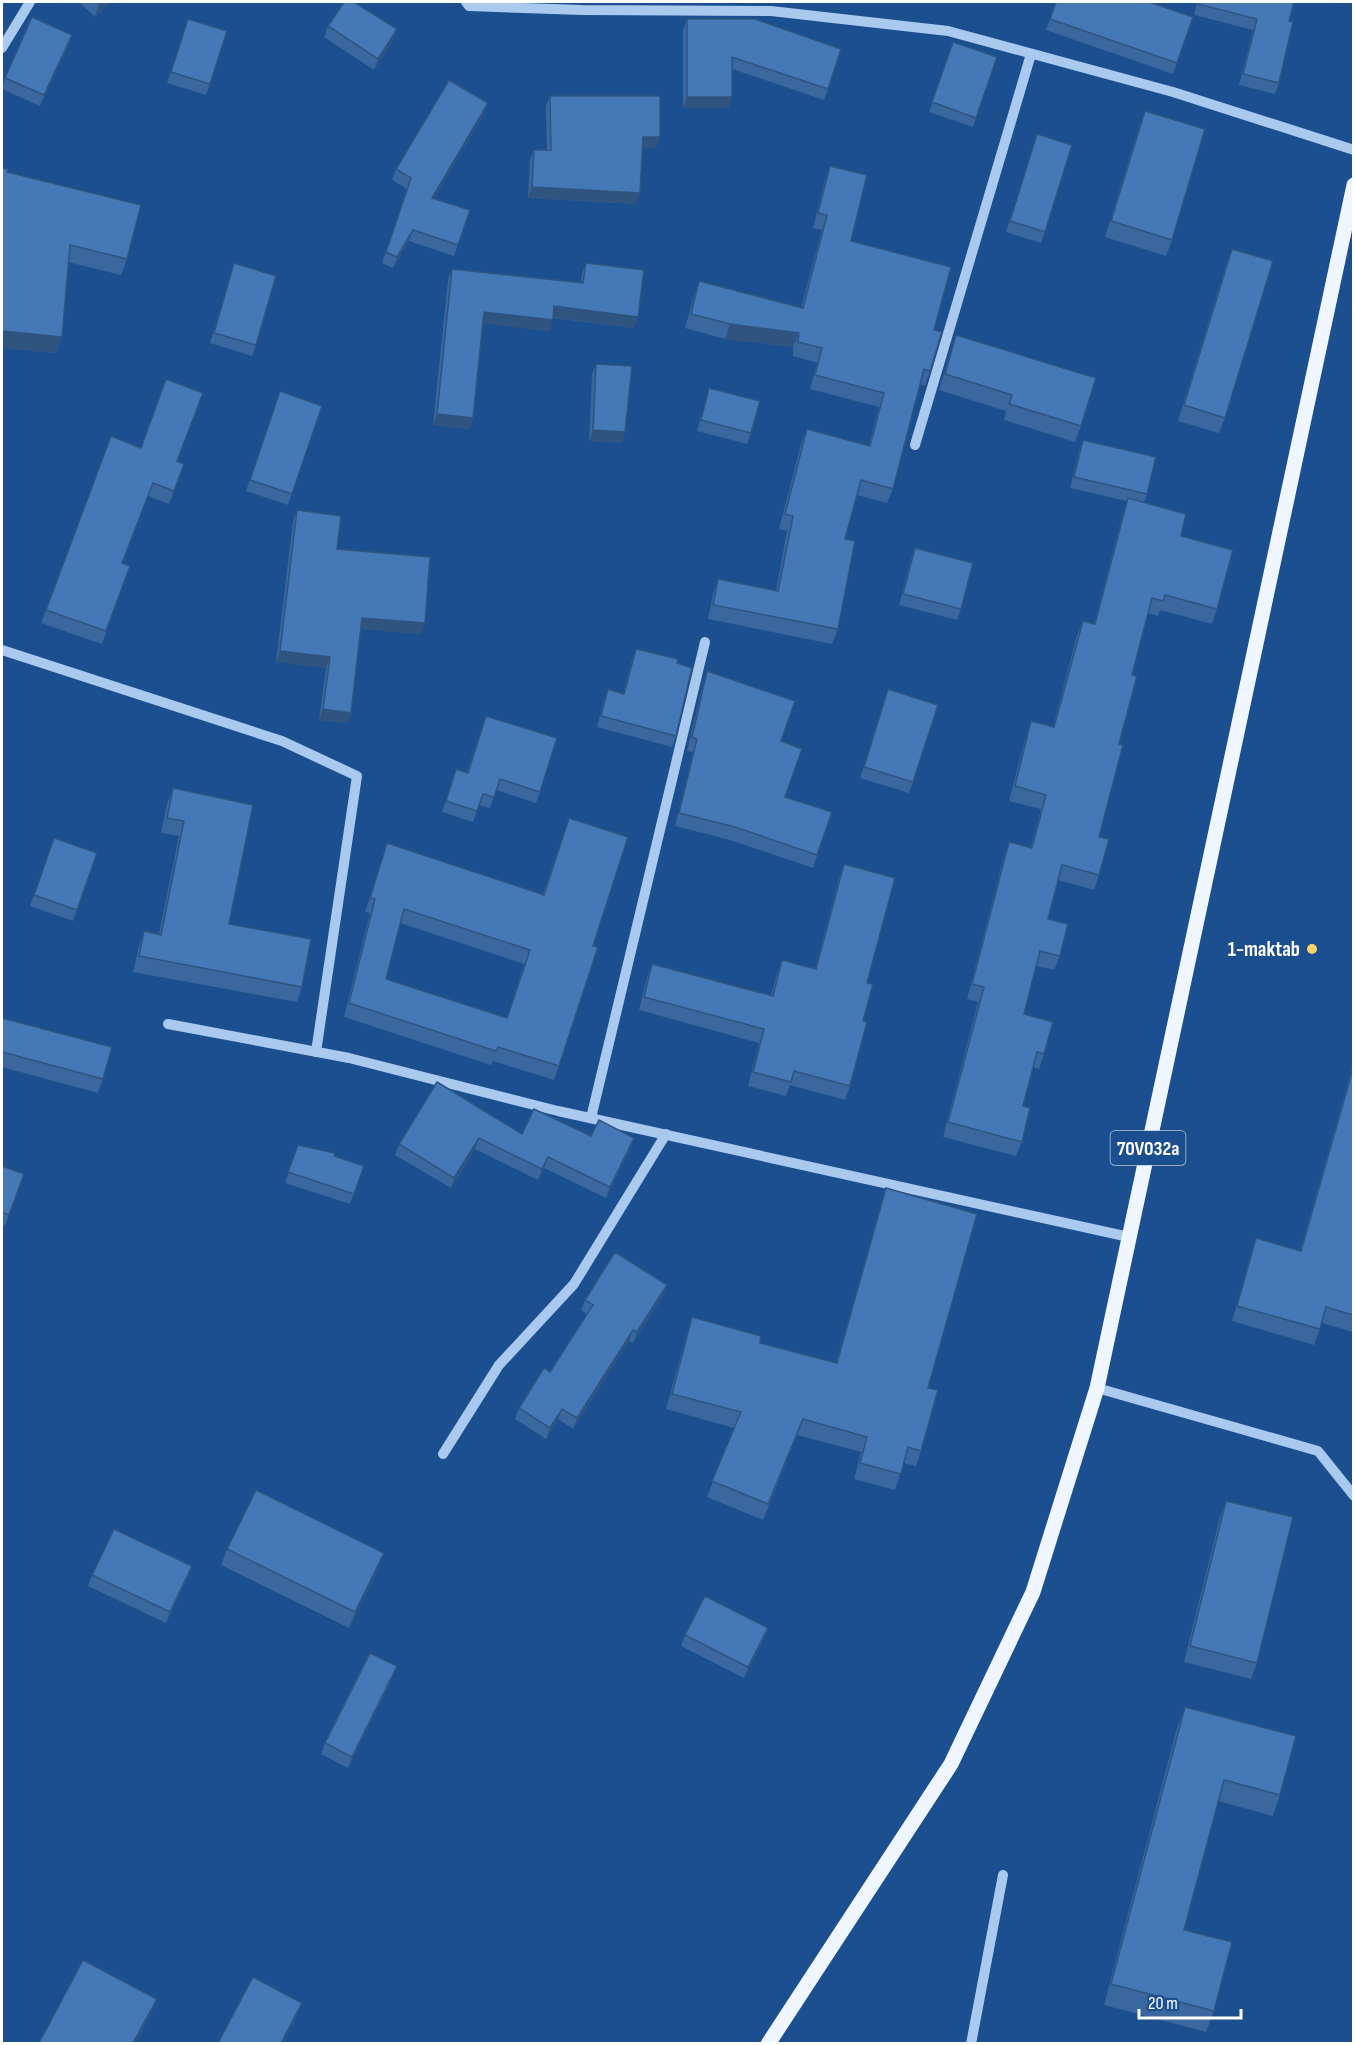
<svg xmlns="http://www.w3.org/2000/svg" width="1355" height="2045" viewBox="0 0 1355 2045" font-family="'Sofia Sans Condensed',sans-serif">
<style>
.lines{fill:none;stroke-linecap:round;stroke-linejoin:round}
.minor{stroke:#a9c9ee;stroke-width:10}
.major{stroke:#f0f6ff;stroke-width:15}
.wall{fill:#3a679d;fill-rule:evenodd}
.shaded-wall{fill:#305480}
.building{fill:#4478b7;stroke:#305480;stroke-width:1.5;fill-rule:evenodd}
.poi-dot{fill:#ffd166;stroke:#1b4f8f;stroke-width:2}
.labels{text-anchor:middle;stroke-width:4.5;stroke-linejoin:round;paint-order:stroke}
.shield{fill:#1b4f8f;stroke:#bbcadd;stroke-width:1.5}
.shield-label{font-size:20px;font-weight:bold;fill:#fff}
.poi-label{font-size:21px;font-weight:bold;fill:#fff;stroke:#1b4f8f;text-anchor:end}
</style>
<rect width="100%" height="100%" fill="#1b4f8f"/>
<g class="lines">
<g class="minor">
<path d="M 466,2 L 469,6 L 582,10 L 771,11 L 948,31 L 1173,92 L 1354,150"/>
<path d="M 2,48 L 30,2"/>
<path d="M 915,445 L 1031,54"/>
<path d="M 2,650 L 282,741 L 357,776 L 316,1052"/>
<path d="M 168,1024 L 349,1058 L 558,1111 L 1129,1237"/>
<path d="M 591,1118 L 705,642"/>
<path d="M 1097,1388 L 1318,1451 L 1354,1496"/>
<path d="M 443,1454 L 499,1365 L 574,1284 L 666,1134"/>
<path d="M 971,2044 L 1003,1875"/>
</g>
<path class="major" d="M 768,2044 L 951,1764 L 1033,1592 L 1097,1388 L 1354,185"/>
</g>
<g class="wall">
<path d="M 79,2 L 110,2 L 95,17 Z"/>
<path d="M 1056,2 L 1193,17 L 1173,74 L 1046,30 Z"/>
<path d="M 1197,2 L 1294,2 L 1289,21 L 1279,83 L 1275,94 L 1239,85 L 1253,30 L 1194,15 Z"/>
<path d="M 188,19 L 210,84 L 206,95 L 167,83 Z"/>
<path d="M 687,19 L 841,49 L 824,100 L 732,69 L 732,97 L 728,108 L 683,108 L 683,30 Z"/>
<path d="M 328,26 L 393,40 L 374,70 L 324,37 Z"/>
<path d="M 72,35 L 68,46 L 40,106 L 2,89 L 5,78 Z"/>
<path d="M 953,42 L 997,57 L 973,127 L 929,112 Z"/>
<path d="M 550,96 L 656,148 L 642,148 L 636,204 L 528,198 L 530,160 L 534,150 L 547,150 L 546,107 Z"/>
<path d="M 1145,111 L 1172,240 L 1166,256 L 1105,237 L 1139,127 Z"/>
<path d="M 484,114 L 434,198 L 470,210 L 454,256 L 409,241 L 393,268 L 382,263 L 407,189 L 392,180 L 396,169 Z"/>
<path d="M 1037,134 L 1045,232 L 1041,243 L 1006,232 Z"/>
<path d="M 830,166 L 851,241 L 934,330 L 930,371 L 925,386 L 920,384 L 893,489 L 887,503 L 857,495 L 845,539 L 838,629 L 832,644 L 708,619 L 713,594 L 718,579 L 776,591 L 787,531 L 779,529 L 801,444 L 807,429 L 869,445 L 879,407 L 810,389 L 817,363 L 793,356 L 793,347 L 725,339 L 685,328 L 694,296 L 699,281 L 801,308 L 822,230 L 813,228 L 825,180 Z"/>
<path d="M 2,168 L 127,259 L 121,275 L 68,262 L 62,337 L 56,353 L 2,348 Z"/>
<path d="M 1232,249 L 1225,418 L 1219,433 L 1178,421 L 1226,265 Z"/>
<path d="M 234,263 L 256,345 L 252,356 L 210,343 Z"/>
<path d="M 586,263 L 634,328 L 553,318 L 549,331 L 483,323 L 473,418 L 469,429 L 433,425 L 448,280 L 452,269 L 581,282 L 582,274 Z"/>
<path d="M 956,335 L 1081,426 L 1075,442 L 1004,420 L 1006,411 L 939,390 Z"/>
<path d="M 596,364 L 625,432 L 621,443 L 589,441 L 592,375 Z"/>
<path d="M 709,388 L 751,433 L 747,444 L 697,431 L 706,399 Z"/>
<path d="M 280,391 L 322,406 L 288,505 L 246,491 Z"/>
<path d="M 111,436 L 184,464 L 169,504 L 148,496 L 122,563 L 130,566 L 102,644 L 41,623 Z"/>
<path d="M 1083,440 L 1147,494 L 1144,502 L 1181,536 L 1217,609 L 1212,624 L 1160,610 L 1158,616 L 1148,613 L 1132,675 L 1119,744 L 1099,837 L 1099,875 L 1094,890 L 1058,880 L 1048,919 L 1060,956 L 1054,970 L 1036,966 L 1024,1014 L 1044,1054 L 1039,1069 L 1033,1067 L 1023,1106 L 1022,1142 L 1016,1156 L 943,1137 L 978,1002 L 967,999 L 1004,856 L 1009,842 L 1031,847 L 1041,809 L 1009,801 L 1026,736 L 1031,721 L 1053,727 L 1077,635 L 1083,621 L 1094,624 L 1123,513 L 1127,501 L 1070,488 L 1079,451 Z"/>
<path d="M 297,510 L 337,549 L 425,623 L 421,634 L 361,629 L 351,713 L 347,723 L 319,720 L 326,668 L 276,662 L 293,521 Z"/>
<path d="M 915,548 L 961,609 L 957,620 L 899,605 L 911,559 Z"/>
<path d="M 636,649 L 677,663 L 676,736 L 672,747 L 597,727 L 604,700 L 608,689 L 623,694 L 632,660 Z"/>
<path d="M 707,671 L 781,741 L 785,797 L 832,812 L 813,868 L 730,840 L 675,826 L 693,752 L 687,751 L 703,684 Z"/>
<path d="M 888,689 L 913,782 L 909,793 L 860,778 Z"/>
<path d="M 482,727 L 540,792 L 536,803 L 496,790 L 490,808 L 479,805 L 473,822 L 442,812 L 453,780 L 467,772 Z"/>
<path d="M 173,788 L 229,924 L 302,987 L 297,1002 L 133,972 L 139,946 L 144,931 L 159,934 L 179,836 L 161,833 L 167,804 Z"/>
<path d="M 569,818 L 593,946 L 559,1066 L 554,1080 L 493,1061 L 491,1065 L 344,1017 L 370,913 L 365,912 L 387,843 L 543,894 ZM 400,923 L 524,964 L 507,1018 L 386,979 Z"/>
<path d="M 54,838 L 97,853 L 73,921 L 30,906 Z"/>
<path d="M 844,864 L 867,983 L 863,1021 L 850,1086 L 845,1100 L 790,1085 L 786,1096 L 748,1086 L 759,1043 L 639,1010 L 647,978 L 652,964 L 771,995 L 777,974 L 782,960 L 815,969 L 839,878 Z"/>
<path d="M 2,1018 L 103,1079 L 98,1093 L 2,1067 Z"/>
<path d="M 1353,1065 L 1353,1332 L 1322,1323 L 1314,1345 L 1232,1321 L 1251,1254 L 1256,1238 L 1300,1251 Z"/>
<path d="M 522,1134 L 634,1138 L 630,1149 L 606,1198 L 544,1168 L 538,1180 L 475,1149 L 451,1188 L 395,1155 L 399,1144 Z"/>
<path d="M 298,1145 L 364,1166 L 350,1204 L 285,1183 Z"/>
<path d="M 2,1166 L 24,1174 L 5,1226 L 2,1224 Z"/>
<path d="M 886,1188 L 928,1388 L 921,1451 L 916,1466 L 904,1463 L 895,1490 L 854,1479 L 861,1452 L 797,1435 L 763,1520 L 707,1497 L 734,1428 L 666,1409 L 687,1333 L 692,1317 L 760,1343 L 836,1363 L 881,1204 Z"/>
<path d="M 663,1296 L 633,1343 L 629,1341 L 573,1429 L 558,1419 L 546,1439 L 515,1419 L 519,1408 L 550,1372 L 587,1314 L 581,1310 L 585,1300 Z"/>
<path d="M 1226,1501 L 1257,1663 L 1251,1679 L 1184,1662 L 1220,1517 Z"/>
<path d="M 227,1549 L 378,1569 L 349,1628 L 221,1565 Z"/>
<path d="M 192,1566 L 188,1577 L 166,1623 L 88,1586 L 92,1575 Z"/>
<path d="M 685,1635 L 764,1639 L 744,1678 L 681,1646 Z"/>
<path d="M 393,1677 L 348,1768 L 321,1754 L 325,1743 Z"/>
<path d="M 1185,1707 L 1280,1795 L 1273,1816 L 1218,1801 L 1184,1930 L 1214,2011 L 1206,2032 L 1104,2005 L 1177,1728 Z"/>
</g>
<g class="shaded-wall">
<path d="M 101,2 L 110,2 L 95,17 L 99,3 Z"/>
<path d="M 397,29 L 393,40 L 374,70 L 378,59 Z"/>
<path d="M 72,35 L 68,46 L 40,106 L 44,95 Z"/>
<path d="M 687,97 L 732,97 L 728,108 L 683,108 Z"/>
<path d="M 488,103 L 484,114 L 428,209 L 432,198 Z"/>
<path d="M 643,137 L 660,137 L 656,148 L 639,148 Z"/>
<path d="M 532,187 L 640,193 L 636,204 L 528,198 Z"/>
<path d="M 413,230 L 409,241 L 393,268 L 397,257 Z"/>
<path d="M 554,306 L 638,317 L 634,328 L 550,317 Z"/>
<path d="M 484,312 L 553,320 L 549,331 L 480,323 Z"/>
<path d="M 730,324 L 799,333 L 793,347 L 725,339 Z"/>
<path d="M 2,331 L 62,337 L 56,353 L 2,348 Z"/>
<path d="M 437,414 L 473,418 L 469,429 L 433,425 Z"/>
<path d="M 593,430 L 625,432 L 621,443 L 589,441 Z"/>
<path d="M 362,618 L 425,623 L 421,634 L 358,629 Z"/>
<path d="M 280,651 L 330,657 L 326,668 L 276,662 Z"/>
<path d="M 323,709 L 351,713 L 347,723 L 319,720 Z"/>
<path d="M 479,1138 L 475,1149 L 451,1188 L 454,1178 Z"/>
<path d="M 634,1138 L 630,1149 L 606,1198 L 610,1187 Z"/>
<path d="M 548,1157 L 544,1168 L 538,1180 L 542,1169 Z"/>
<path d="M 667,1285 L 663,1296 L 633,1343 L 637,1332 Z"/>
<path d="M 633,1330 L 629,1341 L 573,1429 L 577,1418 Z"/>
<path d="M 562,1409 L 558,1419 L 546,1439 L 550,1428 Z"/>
<path d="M 384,1553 L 378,1569 L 349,1628 L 355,1612 Z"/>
<path d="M 192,1566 L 188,1577 L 166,1623 L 170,1612 Z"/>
<path d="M 768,1628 L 764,1639 L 744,1678 L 748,1667 Z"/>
<path d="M 397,1666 L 393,1677 L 348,1768 L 352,1757 Z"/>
<path d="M 157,1999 L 151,2014 L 136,2043 L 133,2043 Z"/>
<path d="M 302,2003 L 296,2018 L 283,2043 L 281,2043 Z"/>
</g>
<g class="building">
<path d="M 344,2 L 354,2 L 397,29 L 378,59 L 328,26 Z"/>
<path d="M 1056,2 L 1149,2 L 1193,17 L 1177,63 L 1050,19 Z"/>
<path d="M 1199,2 L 1294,2 L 1289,21 L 1293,22 L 1279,83 L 1243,74 L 1257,19 L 1198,4 Z"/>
<path d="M 32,17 L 72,35 L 44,95 L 5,78 Z"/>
<path d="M 188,19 L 227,31 L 210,84 L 171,72 Z"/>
<path d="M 687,19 L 755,19 L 841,49 L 828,89 L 732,57 L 732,97 L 687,97 Z"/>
<path d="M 953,42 L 997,57 L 976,118 L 932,102 Z"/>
<path d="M 449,80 L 488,103 L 432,198 L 470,210 L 458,245 L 413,230 L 397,257 L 386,252 L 411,178 L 396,169 Z"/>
<path d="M 550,96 L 660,96 L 660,137 L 643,137 L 640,193 L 532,187 L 534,150 L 551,150 Z"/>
<path d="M 1145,111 L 1205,129 L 1172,240 L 1111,221 Z"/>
<path d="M 1037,134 L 1072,145 L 1045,232 L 1010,221 Z"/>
<path d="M 830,166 L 867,175 L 851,241 L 951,267 L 934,330 L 942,332 L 930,371 L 924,369 L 893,489 L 861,480 L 845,539 L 855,541 L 838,629 L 713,605 L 718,579 L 778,591 L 793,516 L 785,514 L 807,429 L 870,446 L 884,393 L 815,375 L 822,348 L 798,342 L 799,333 L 730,324 L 691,314 L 699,281 L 803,308 L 827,215 L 818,213 Z"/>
<path d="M 2,168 L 8,169 L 7,172 L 141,205 L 127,259 L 70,245 L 62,337 L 2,331 Z"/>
<path d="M 1232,249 L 1273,261 L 1225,418 L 1184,405 Z"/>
<path d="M 234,263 L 276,276 L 256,345 L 214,333 Z"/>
<path d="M 586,263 L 644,270 L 638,317 L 554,306 L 553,320 L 484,312 L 473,418 L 437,414 L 452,269 L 583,283 Z"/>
<path d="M 956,335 L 1096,378 L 1081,426 L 1009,404 L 1012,395 L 945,374 Z"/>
<path d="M 596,364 L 632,366 L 625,432 L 593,430 Z"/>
<path d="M 166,379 L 203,393 L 177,461 L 184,464 L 174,491 L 153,483 L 122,563 L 130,566 L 106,631 L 46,610 L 111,436 L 141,448 Z"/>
<path d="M 709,388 L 760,401 L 751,433 L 701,420 Z"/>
<path d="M 280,391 L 322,406 L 292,494 L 250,480 Z"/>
<path d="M 1083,440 L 1156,457 L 1147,494 L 1074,477 Z"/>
<path d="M 1128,498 L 1186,514 L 1181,536 L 1233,550 L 1217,609 L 1165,595 L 1163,601 L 1152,598 L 1132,675 L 1137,676 L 1119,744 L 1123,745 L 1099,837 L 1109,839 L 1099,875 L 1062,865 L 1048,919 L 1068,924 L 1060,956 L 1040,951 L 1024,1014 L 1053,1022 L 1044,1054 L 1037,1052 L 1023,1106 L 1030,1108 L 1022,1142 L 948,1122 L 984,987 L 972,984 L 1009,842 L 1032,848 L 1046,795 L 1015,786 L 1031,721 L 1054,727 L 1083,621 L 1095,624 Z"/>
<path d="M 297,510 L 341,516 L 337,549 L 430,557 L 425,623 L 362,618 L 351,713 L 323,709 L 330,657 L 280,651 Z"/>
<path d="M 915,548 L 973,563 L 961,609 L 903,594 Z"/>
<path d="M 636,649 L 678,659 L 677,663 L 692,668 L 676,736 L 601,716 L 608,689 L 624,694 Z"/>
<path d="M 707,671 L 795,701 L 781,741 L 802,749 L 785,797 L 832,812 L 817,855 L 735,827 L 679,813 L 697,739 L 692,737 Z"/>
<path d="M 888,689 L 938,705 L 913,782 L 864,767 Z"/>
<path d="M 486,716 L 557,738 L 540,792 L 500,779 L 494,797 L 483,794 L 477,811 L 446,801 L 456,769 L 468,773 Z"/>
<path d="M 173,788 L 253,805 L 229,924 L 311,939 L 302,987 L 139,956 L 144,931 L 161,935 L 184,821 L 167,818 Z"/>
<path d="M 569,818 L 628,837 L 593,946 L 598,947 L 559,1066 L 498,1047 L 496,1051 L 349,1003 L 375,899 L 370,898 L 387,843 L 544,895 ZM 404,909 L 530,950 L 507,1018 L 386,979 Z"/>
<path d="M 54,838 L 97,853 L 77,910 L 34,895 Z"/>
<path d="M 844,864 L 895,878 L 867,983 L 873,984 L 863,1021 L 867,1022 L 850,1086 L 794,1071 L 791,1082 L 753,1072 L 764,1029 L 644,997 L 652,964 L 773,996 L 782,960 L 816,969 Z"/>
<path d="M 2,1018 L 112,1047 L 103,1079 L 2,1052 Z"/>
<path d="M 1353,1069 L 1353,1315 L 1326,1307 L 1320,1329 L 1237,1306 L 1256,1238 L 1301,1251 Z"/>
<path d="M 437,1082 L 522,1134 L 534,1109 L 591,1136 L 599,1120 L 634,1138 L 610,1187 L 548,1157 L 542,1169 L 479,1138 L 454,1178 L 399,1144 Z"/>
<path d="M 298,1145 L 335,1153 L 334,1156 L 364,1166 L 354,1194 L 288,1172 Z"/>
<path d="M 2,1166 L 24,1174 L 9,1215 L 2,1212 Z"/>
<path d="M 886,1188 L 977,1214 L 928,1388 L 938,1390 L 921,1451 L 908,1447 L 901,1474 L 860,1463 L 867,1437 L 803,1419 L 768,1504 L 712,1481 L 741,1412 L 672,1394 L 692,1317 L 761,1336 L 760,1343 L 837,1363 Z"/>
<path d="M 615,1252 L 667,1285 L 637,1332 L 633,1330 L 577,1418 L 562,1409 L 550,1428 L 519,1408 L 544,1368 L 550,1372 L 593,1305 L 585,1300 Z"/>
<path d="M 256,1490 L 384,1553 L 355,1612 L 227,1549 Z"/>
<path d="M 1226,1501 L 1293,1517 L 1257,1663 L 1190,1646 Z"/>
<path d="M 114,1529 L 192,1566 L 170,1612 L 92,1575 Z"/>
<path d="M 705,1596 L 768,1628 L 748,1667 L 685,1635 Z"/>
<path d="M 370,1653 L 397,1666 L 352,1757 L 325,1743 Z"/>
<path d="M 1185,1707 L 1296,1736 L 1280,1795 L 1224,1780 L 1184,1930 L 1232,1942 L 1214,2011 L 1111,1984 Z"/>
<path d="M 83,1960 L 157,1999 L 133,2043 L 39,2043 Z"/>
<path d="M 253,1977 L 302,2003 L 281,2043 L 218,2043 Z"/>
</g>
<circle class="poi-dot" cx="1312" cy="949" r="6"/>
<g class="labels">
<rect class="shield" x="1110.5" y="1131" width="75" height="34" rx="4.5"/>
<g class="shield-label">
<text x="1148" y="1155">70V032a</text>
</g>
<g class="poi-label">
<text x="1300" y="956">1-maktab</text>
</g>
</g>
<rect width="1355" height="2045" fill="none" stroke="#ffffff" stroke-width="6"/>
<path d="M1139 2009v9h102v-9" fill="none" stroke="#ffffff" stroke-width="3"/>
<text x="1148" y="2009" font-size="18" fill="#ffffff" stroke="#1b4f8f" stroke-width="4.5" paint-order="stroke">20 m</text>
</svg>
